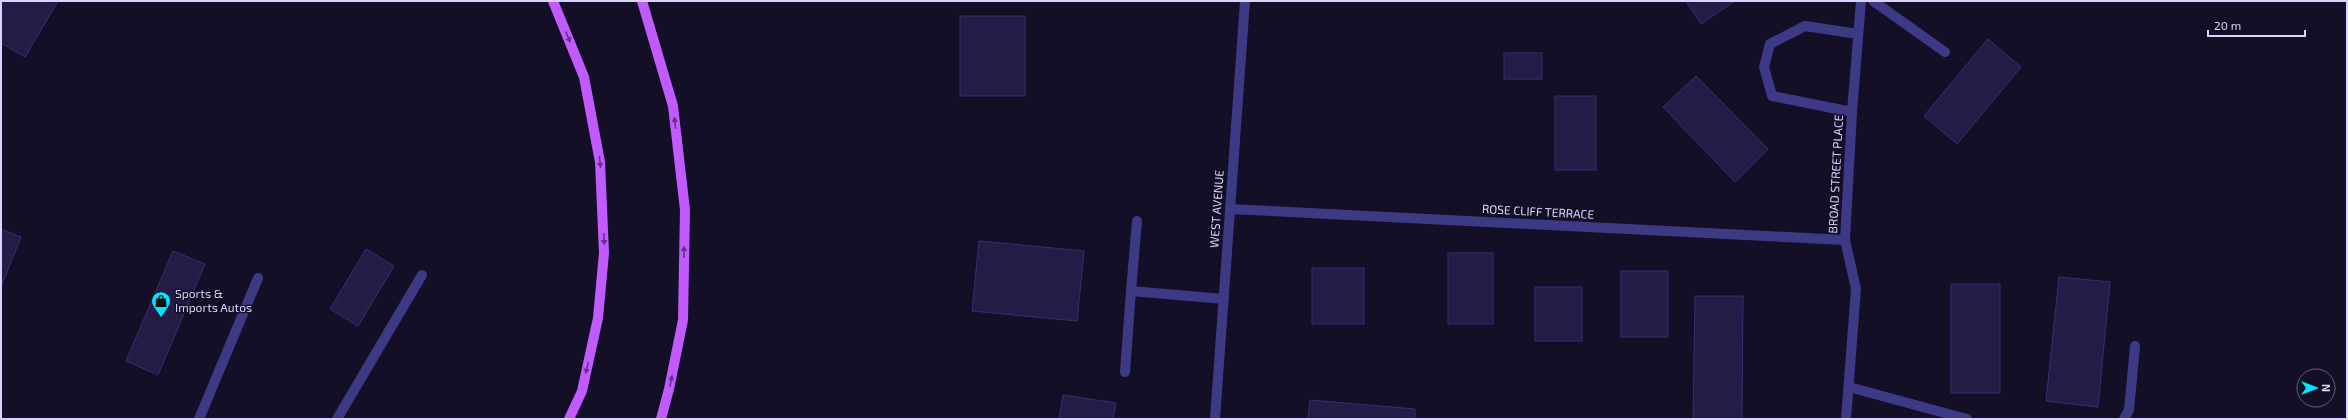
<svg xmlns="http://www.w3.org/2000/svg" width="2348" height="420" viewBox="0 0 2348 420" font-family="'Exo 2',sans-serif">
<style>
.building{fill:#241b47;stroke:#3b2d73}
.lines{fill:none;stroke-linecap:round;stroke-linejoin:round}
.service{stroke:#3d3a85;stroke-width:10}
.minor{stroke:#3d3a85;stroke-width:10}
.primary{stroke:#c25bff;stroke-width:10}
.oneway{fill:#623188}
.labels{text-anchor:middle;stroke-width:3;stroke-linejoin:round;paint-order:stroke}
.street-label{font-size:12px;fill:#d9d4ff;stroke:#130f26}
.poi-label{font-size:12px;fill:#d9d4ff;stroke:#130f26;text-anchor:start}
</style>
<rect width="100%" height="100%" fill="#130f26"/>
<g class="building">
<path d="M 1,1 L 58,1 L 25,57 L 1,43 Z"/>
<path d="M 1686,1 L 1735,1 L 1701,24 Z"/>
<rect x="960" y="16" width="65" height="80"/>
<path d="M 1988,39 L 2021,67 L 1957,144 L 1924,116 Z"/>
<rect x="1504" y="53" width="38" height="26"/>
<path d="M 1696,76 L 1768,149 L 1735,182 L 1663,107 Z"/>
<rect x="1555" y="96" width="41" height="74"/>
<path d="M 1,229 L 21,237 L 1,287 Z"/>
<path d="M 979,241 L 1084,251 L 1077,321 L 972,311 Z"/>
<path d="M 366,249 L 394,266 L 358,326 L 330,309 Z"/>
<path d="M 173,251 L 205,264 L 158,375 L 126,361 Z"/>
<rect x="1448" y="253" width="45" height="71"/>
<rect x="1312" y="268" width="52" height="56"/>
<rect x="1621" y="271" width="47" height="66"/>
<path d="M 2059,277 L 2110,282 L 2098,407 L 2046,401 Z"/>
<rect x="1951" y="284" width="49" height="109"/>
<rect x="1535" y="287" width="47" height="54"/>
<path d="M 1695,296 L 1743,296 L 1742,419 L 1693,419 Z"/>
<path d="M 1063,395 L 1116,403 L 1113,419 L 1059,419 Z"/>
<path d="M 1310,400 L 1415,409 L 1415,419 L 1308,419 Z"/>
</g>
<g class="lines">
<g class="service">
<path d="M 1873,1 L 1945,52"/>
<path d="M 1852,112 L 1772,96 L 1764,67 L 1770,44 L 1805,26 L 1858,34"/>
<path d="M 1137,221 L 1131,291 L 1224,299"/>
<path d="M 1125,372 L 1131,291"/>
<path d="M 1849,387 L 1967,419"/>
<path d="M 199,419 L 258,278"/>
<path d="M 337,419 L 422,275"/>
<path d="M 2124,419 L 2129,410 L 2135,346"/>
</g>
<g class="minor">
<path d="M 1230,209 L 1845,240"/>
<path d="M 1215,419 L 1245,1"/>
<path d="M 1846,419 L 1856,289 L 1845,240 L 1852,112 L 1861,1"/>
</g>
<g class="primary">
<path d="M 553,1 L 584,77 L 600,162 L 604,253 L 598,318 L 582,391 L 569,419"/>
<path d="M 642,1 L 673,106 L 685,210 L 683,320 L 669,389 L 661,419"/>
</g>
</g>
<defs><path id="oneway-solid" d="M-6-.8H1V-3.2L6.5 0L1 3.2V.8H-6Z"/></defs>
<g class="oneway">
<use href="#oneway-solid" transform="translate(568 37) rotate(67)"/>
<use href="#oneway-solid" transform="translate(675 123) rotate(-97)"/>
<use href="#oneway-solid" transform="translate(600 162) rotate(84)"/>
<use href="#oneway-solid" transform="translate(604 239) rotate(88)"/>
<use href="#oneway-solid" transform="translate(684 252) rotate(-89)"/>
<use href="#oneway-solid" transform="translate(587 368) rotate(103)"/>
<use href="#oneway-solid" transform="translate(671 381) rotate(-79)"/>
</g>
<defs>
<symbol id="shop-pin" viewBox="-11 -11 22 30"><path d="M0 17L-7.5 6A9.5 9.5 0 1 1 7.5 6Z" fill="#00e5ff" stroke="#130f26"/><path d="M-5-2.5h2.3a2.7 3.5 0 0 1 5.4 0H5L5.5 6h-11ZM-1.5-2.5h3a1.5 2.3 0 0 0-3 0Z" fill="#111"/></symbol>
</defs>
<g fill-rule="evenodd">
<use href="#shop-pin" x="150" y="290" width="22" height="30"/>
</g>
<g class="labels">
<g class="street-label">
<text transform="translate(1836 174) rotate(-87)" y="4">BROAD STREET PLACE</text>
<text transform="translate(1217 209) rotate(-86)" y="4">WEST AVENUE</text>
<text transform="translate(1538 212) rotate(3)" y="4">ROSE CLIFF TERRACE</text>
</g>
<g class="poi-label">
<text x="175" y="298">Sports &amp;<tspan x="175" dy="14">Imports Autos</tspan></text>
</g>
</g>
<rect width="2348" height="420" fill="none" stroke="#d9d4ff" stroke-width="4"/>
<g transform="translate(2316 388) rotate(90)"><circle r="19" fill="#130f26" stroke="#625e7d"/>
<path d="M0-3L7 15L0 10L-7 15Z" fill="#00e5ff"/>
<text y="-6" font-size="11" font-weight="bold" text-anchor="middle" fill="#d9d4ff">N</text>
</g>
<path d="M2208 30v6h97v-6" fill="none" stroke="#d9d4ff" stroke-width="2"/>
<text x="2214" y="30" font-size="12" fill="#d9d4ff" stroke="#130f26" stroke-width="3" paint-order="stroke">20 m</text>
</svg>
